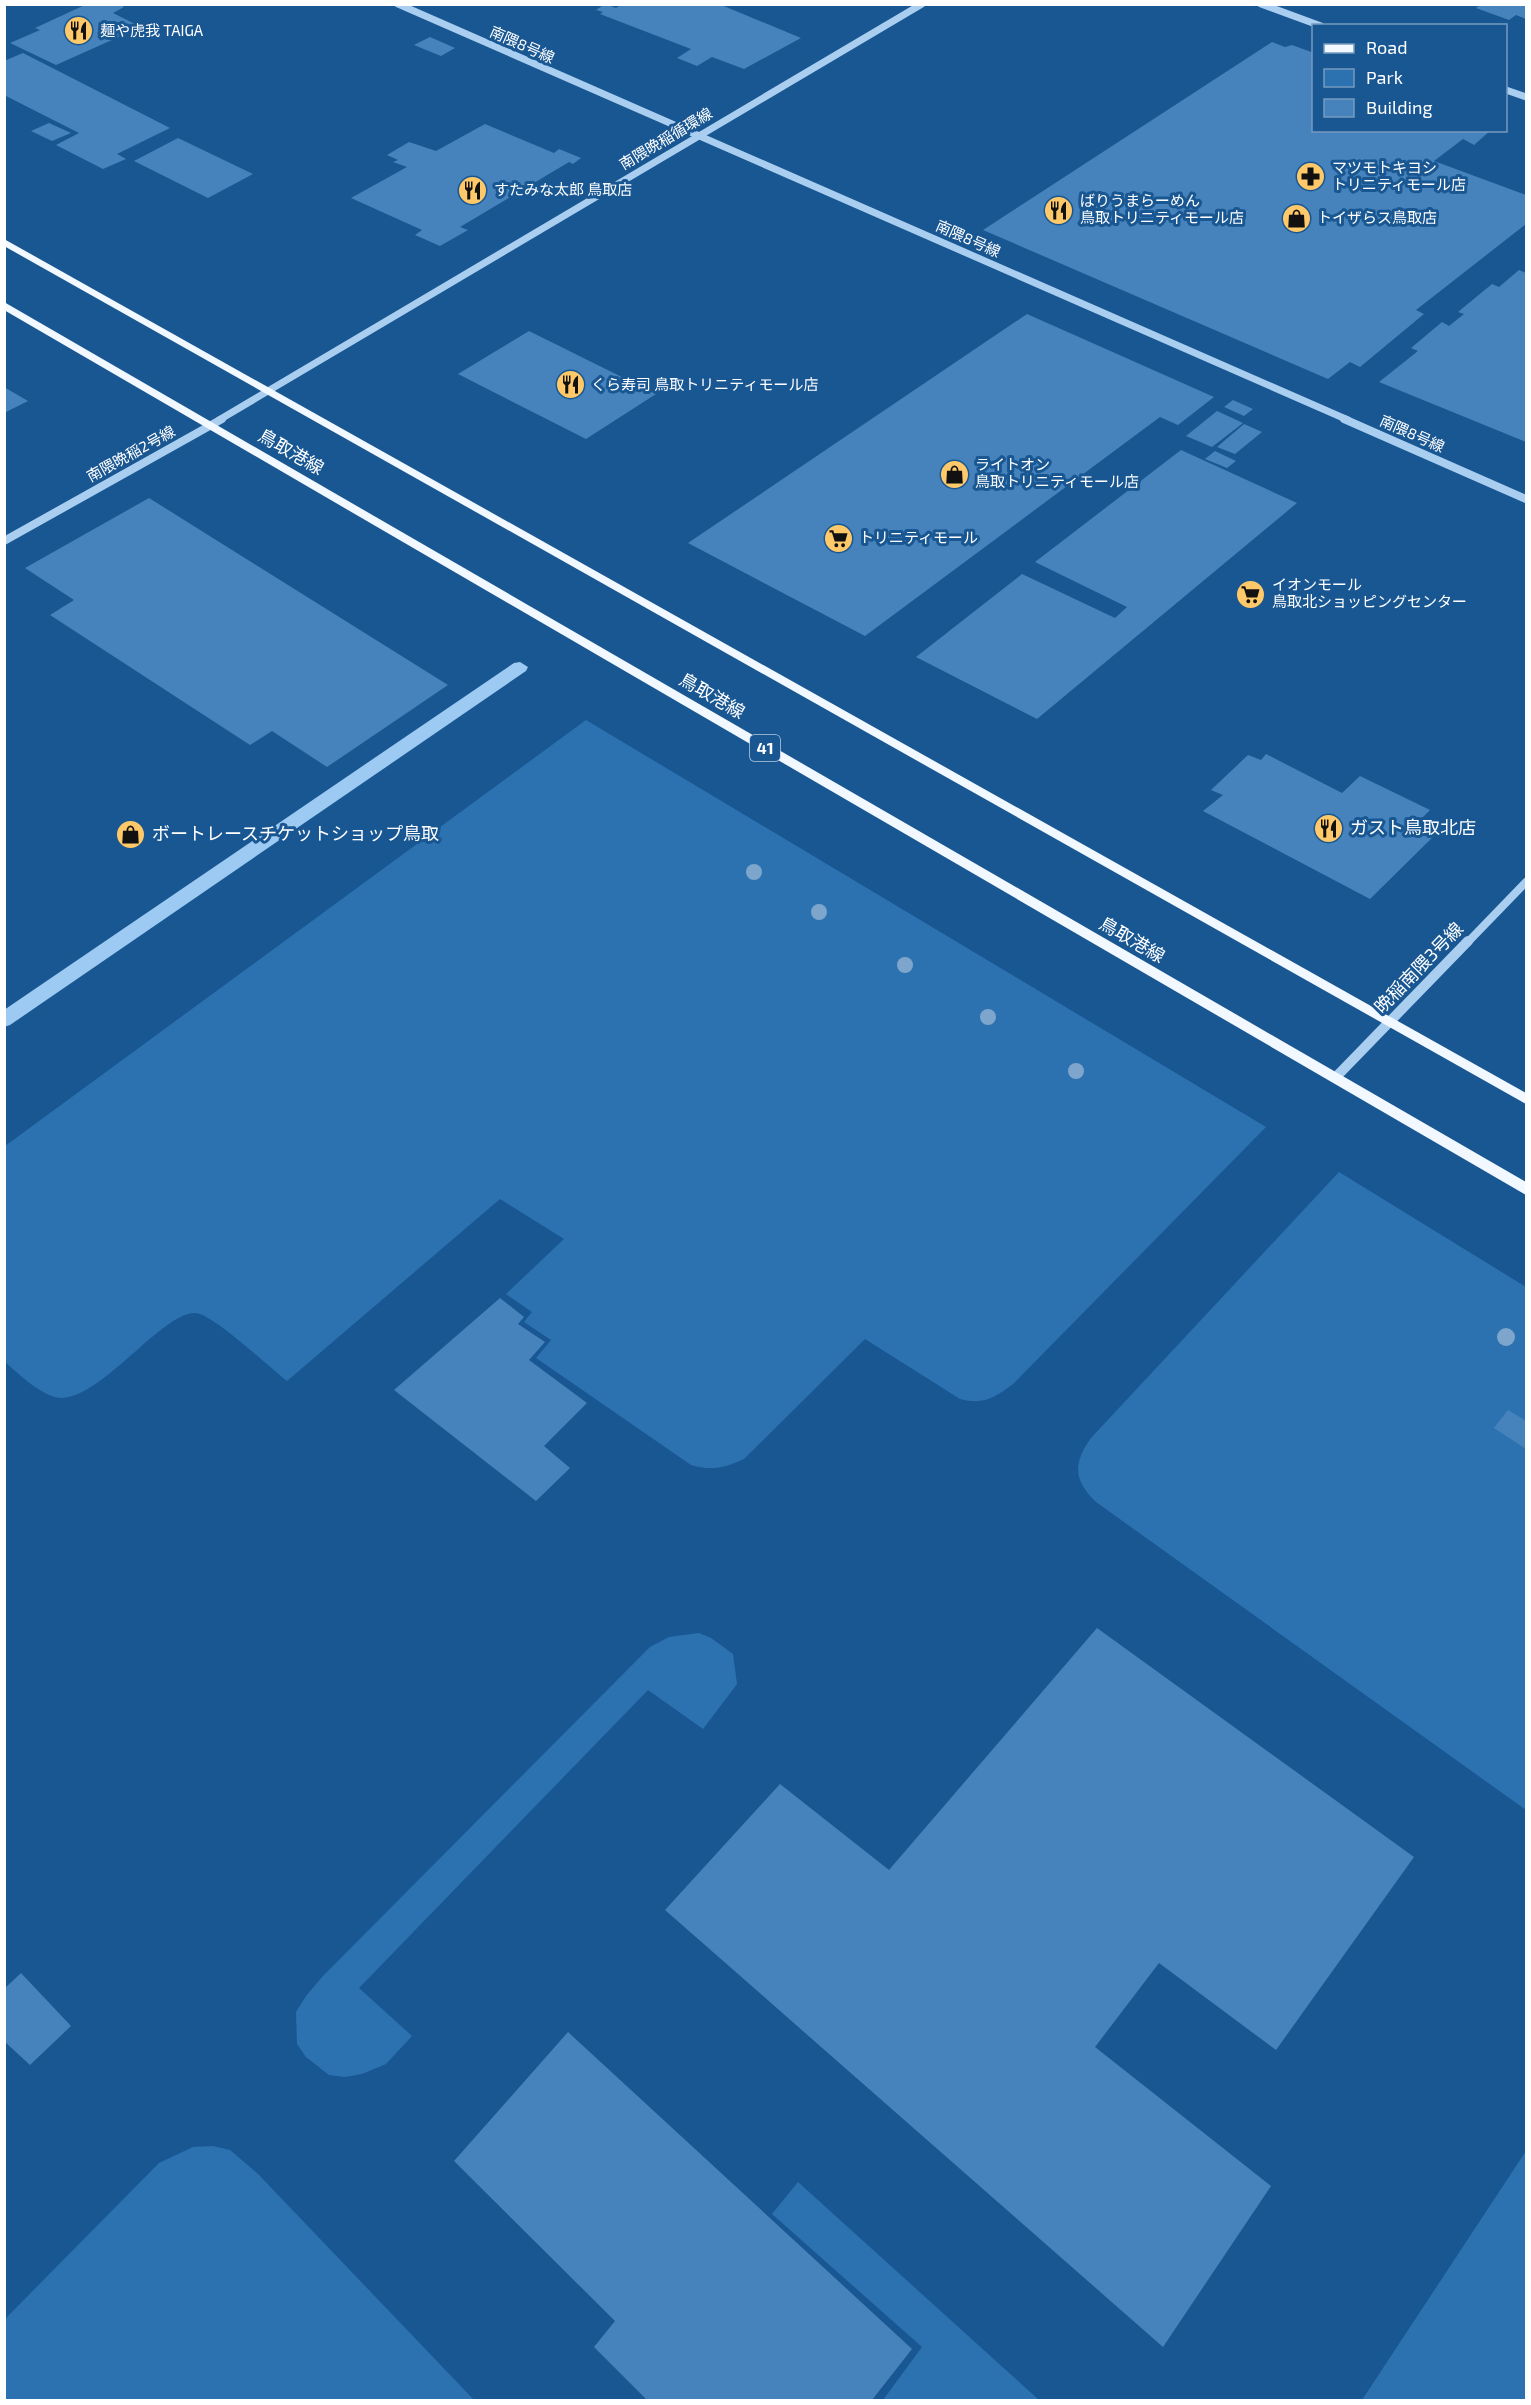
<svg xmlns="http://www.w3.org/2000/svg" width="1531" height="2405" viewBox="0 0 1531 2405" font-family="'Exo 2','Noto Sans JP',sans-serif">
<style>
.green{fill:#2c72b1}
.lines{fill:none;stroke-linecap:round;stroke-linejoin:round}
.stream{fill:#9ccaf2;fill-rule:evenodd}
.building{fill:#4683bc}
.minor-far2{stroke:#a9cef0;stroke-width:7}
.minor-far1{stroke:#a9cef0;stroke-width:8}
.minor{stroke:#a9cef0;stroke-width:10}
.major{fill:#f2f8ff;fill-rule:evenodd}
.tree{fill:#7ea6cc}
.labels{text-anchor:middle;stroke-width:6;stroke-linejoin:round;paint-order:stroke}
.far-poi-label{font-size:15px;fill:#fff;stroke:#195793;text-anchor:start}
.far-street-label{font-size:15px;fill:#fff;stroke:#195793}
.shield{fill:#195793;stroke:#bacddf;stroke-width:1.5}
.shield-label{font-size:16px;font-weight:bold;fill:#fff}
.street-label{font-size:18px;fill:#fff;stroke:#195793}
.poi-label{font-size:18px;fill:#fff;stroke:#195793;text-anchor:start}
</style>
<rect width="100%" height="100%" fill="#195793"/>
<g class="green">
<path d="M 586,720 L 1266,1127 L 1013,1384 C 994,1398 984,1405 960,1399 L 865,1339 L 744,1459 C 724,1468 712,1471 691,1465 L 536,1358 L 551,1340 L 524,1322 L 532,1312 L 506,1294 L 564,1239 L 500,1199 L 287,1381 C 267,1365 221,1322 200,1314 C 169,1303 105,1397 62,1398 C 43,1398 18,1373 5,1362 L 5,1146 Z"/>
<path d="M 1339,1172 L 1526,1287 L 1526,1810 L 1096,1502 C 1073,1480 1073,1463 1091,1438 Z"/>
<path d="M 699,1633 L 711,1638 L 733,1654 L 737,1684 L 703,1729 L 648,1690 L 359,1988 L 412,2036 L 386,2064 L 362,2074 L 345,2077 L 329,2075 L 306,2057 L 297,2044 L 296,2012 L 306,1996 L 323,1976 L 650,1647 L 669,1637 Z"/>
<path d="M 213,2146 L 230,2150 L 258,2174 L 474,2400 L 5,2400 L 5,2319 L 159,2163 L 193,2147 Z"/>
<path d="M 1526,2151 L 1526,2400 L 1362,2400 Z"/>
<path d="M 798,2182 L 1039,2400 L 883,2400 L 922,2347 L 772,2214 Z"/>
</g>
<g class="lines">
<path class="stream" d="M 520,662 L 528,667 L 526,671 L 10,1025 L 4,1027 L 4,1010 L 514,663 Z"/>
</g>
<g class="building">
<path d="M 87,4 L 118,4 L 124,7 L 113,13 L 141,27 L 56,65 L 10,43 L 40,30 L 35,28 Z"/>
<path d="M 605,4 L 616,8 L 622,4 L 719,4 L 801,38 L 744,69 L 712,57 L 697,66 L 677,58 L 691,49 L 600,14 L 603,12 L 596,10 Z"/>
<path d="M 1481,4 L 1526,4 L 1526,19 L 1516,15 L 1509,20 L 1476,8 Z"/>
<path d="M 430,37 L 455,48 L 441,56 L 414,45 Z"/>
<path d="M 1272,42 L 1285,47 L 1292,45 L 1314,53 L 1314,130 L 1491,130 L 1474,145 L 1463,139 L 1434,161 L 1526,195 L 1526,224 L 1416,310 L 1424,314 L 1360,367 L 1350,362 L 1328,379 L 983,230 Z"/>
<path d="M 23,53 L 170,128 L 117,154 L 126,159 L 103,169 L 56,145 L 79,133 L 4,95 L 4,61 Z"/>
<path d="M 49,123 L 71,133 L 52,141 L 31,131 Z"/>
<path d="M 485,124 L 554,153 L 559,149 L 581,158 L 573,164 L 569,162 L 460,227 L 468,230 L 440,246 L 415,235 L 422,230 L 351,198 L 407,167 L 393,162 L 398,160 L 387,155 L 409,142 L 436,151 Z"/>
<path d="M 178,138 L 253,174 L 208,198 L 134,161 Z"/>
<path d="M 1519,270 L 1526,273 L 1526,442 L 1379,382 L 1418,351 L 1411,348 L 1442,322 L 1449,326 L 1464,314 L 1458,312 L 1492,284 L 1499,287 Z"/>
<path d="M 1027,314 L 1214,397 L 1178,425 L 1160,417 L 865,636 L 688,543 Z"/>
<path d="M 529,331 L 656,394 L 586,439 L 458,374 Z"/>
<path d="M 4,387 L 28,401 L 4,413 Z"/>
<path d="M 1233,400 L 1253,409 L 1244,416 L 1224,407 Z"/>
<path d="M 1217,411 L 1243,423 L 1212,447 L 1186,436 Z"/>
<path d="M 1244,424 L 1262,432 L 1235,454 L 1217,447 Z"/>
<path d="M 1181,450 L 1297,503 L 1037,719 L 916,657 L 1022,574 L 1115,618 L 1127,607 L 1035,562 Z"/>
<path d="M 1215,451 L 1236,461 L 1227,468 L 1205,459 Z"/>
<path d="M 149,498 L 448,685 L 327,767 L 272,731 L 250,745 L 50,615 L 74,600 L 25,568 Z"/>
<path d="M 1266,754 L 1342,793 L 1360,776 L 1430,810 L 1420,820 L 1440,830 L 1370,899 L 1203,811 L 1223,795 L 1211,790 L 1248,755 L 1261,760 Z"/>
<path d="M 500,1298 L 524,1317 L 518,1324 L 545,1342 L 529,1360 L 587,1403 L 544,1446 L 570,1468 L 536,1501 L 394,1390 Z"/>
<path d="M 1508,1410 L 1526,1421 L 1526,1449 L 1494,1428 Z"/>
<path d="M 1097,1628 L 1414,1857 L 1276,2050 L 1159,1963 L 1095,2047 L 1271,2186 L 1163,2347 L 665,1910 L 780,1784 L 889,1870 Z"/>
<path d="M 21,1973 L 71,2026 L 30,2065 L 4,2041 L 4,1989 Z"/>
<path d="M 568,2032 L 912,2349 L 872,2400 L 647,2400 L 594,2347 L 615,2321 L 454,2161 Z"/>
</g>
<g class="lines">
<g class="minor-far2">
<path d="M 398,4 L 1348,420"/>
<path d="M 1261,4 L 1321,26"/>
<path d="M 1506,90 L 1526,97"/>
<path d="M 219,420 L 922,4"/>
</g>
<g class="minor-far1">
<path d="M 1344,419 L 1526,499"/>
<path d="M 4,541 L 222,419"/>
<path d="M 1467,943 L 1526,882"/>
</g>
<path class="minor" d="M 1335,1078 L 1468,941"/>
<g class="major">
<path d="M 4,239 L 1526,1093 L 1526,1104 L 4,246 Z"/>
<path d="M 4,302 L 1526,1182 L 1526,1195 L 4,310 Z"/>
</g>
</g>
<g class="tree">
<circle cx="754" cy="872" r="8"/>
<circle cx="819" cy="912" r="8"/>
<circle cx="905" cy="965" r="8"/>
<circle cx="988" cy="1017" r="8"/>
<circle cx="1076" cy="1071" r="8"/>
<circle cx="1506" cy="1337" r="9"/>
</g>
<defs>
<symbol id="restaurant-disc" viewBox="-11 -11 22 22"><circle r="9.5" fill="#ffc868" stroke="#195793"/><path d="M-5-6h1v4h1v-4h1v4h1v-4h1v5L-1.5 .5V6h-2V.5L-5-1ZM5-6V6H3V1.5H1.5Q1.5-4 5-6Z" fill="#111"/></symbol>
<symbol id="pharmacy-disc" viewBox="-11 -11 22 22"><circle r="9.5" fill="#ffc868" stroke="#195793"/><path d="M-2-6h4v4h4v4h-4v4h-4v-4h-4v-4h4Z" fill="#111"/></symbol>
<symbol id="shop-disc" viewBox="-11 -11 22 22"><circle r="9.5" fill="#ffc868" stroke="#195793"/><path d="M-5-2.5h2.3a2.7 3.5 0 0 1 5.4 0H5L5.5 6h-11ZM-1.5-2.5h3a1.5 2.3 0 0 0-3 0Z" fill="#111"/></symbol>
<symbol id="supermarket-disc" viewBox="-11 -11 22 22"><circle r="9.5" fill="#ffc868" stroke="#195793"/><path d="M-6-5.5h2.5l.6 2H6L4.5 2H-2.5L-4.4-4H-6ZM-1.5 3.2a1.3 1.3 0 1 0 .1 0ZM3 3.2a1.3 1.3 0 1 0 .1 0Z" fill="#111"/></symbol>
</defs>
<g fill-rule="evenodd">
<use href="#restaurant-disc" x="62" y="14" width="33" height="33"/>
<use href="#pharmacy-disc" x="1294" y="160" width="33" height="33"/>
<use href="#restaurant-disc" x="456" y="174" width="33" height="33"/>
<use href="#restaurant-disc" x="1042" y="194" width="33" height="33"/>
<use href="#shop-disc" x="1280" y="202" width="33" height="33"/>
<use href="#restaurant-disc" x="554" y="368" width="33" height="33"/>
<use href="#shop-disc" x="938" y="458" width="33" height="33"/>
<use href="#supermarket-disc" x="822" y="522" width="33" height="33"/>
<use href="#supermarket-disc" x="1234" y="578" width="33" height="33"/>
<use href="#restaurant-disc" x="1312" y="812" width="33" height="33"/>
<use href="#shop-disc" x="114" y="818" width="33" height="33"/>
</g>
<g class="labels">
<g class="far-poi-label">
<text x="100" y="36">麺や虎我 TAIGA</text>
<text x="1332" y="173">マツモトキヨシ<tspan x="1332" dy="17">トリニティモール店</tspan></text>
<text x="494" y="195">すたみな太郎 鳥取店</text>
<text x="1080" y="206">ばりうまらーめん<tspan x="1080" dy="17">鳥取トリニティモール店</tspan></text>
<text x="1317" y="223">トイザらス鳥取店</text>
<text x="591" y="390">くら寿司 鳥取トリニティモール店</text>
<text x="975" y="470">ライトオン<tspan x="975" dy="17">鳥取トリニティモール店</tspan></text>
<text x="859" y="543">トリニティモール</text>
<text x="1272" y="590">イオンモール<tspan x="1272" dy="17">鳥取北ショッピングセンター</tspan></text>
</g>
<g class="far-street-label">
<text transform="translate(522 45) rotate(24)" y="5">南隈8号線</text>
<text transform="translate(666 139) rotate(-31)" y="5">南隈晩稲循環線</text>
<text transform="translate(968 239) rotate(24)" y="5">南隈8号線</text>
<text transform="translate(1412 434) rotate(24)" y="5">南隈8号線</text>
<text transform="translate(131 454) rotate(-29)" y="5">南隈晩稲2号線</text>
</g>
<rect class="shield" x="750" y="735" width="30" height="26" rx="4.5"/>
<g class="shield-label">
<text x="765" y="754">41</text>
</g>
<g class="street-label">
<text transform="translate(291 452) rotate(30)" y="6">鳥取港線</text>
<text transform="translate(712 696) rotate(30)" y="6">鳥取港線</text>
<text transform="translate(1132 940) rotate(30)" y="6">鳥取港線</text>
<text transform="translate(1419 968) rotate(-46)" y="6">晩稲南隈3号線</text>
</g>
<g class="poi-label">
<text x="1350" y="834">ガスト鳥取北店</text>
<text x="152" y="840">ボートレースチケットショップ鳥取</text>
</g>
</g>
<rect width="1531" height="2405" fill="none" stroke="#ffffff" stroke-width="12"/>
<rect x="1312" y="24" width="195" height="108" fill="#195793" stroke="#759abe" stroke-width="1.5"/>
<rect x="1324" y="44" width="30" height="9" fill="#f2f8ff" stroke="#759abe" stroke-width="1.5"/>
<text x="1366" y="54" font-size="18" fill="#ffffff">Road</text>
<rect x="1324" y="69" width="30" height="18" fill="#2c72b1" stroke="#759abe" stroke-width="1.5"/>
<text x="1366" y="84" font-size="18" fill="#ffffff">Park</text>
<rect x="1324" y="99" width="30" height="18" fill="#4683bc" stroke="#759abe" stroke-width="1.5"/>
<text x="1366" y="114" font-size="18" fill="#ffffff">Building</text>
</svg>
